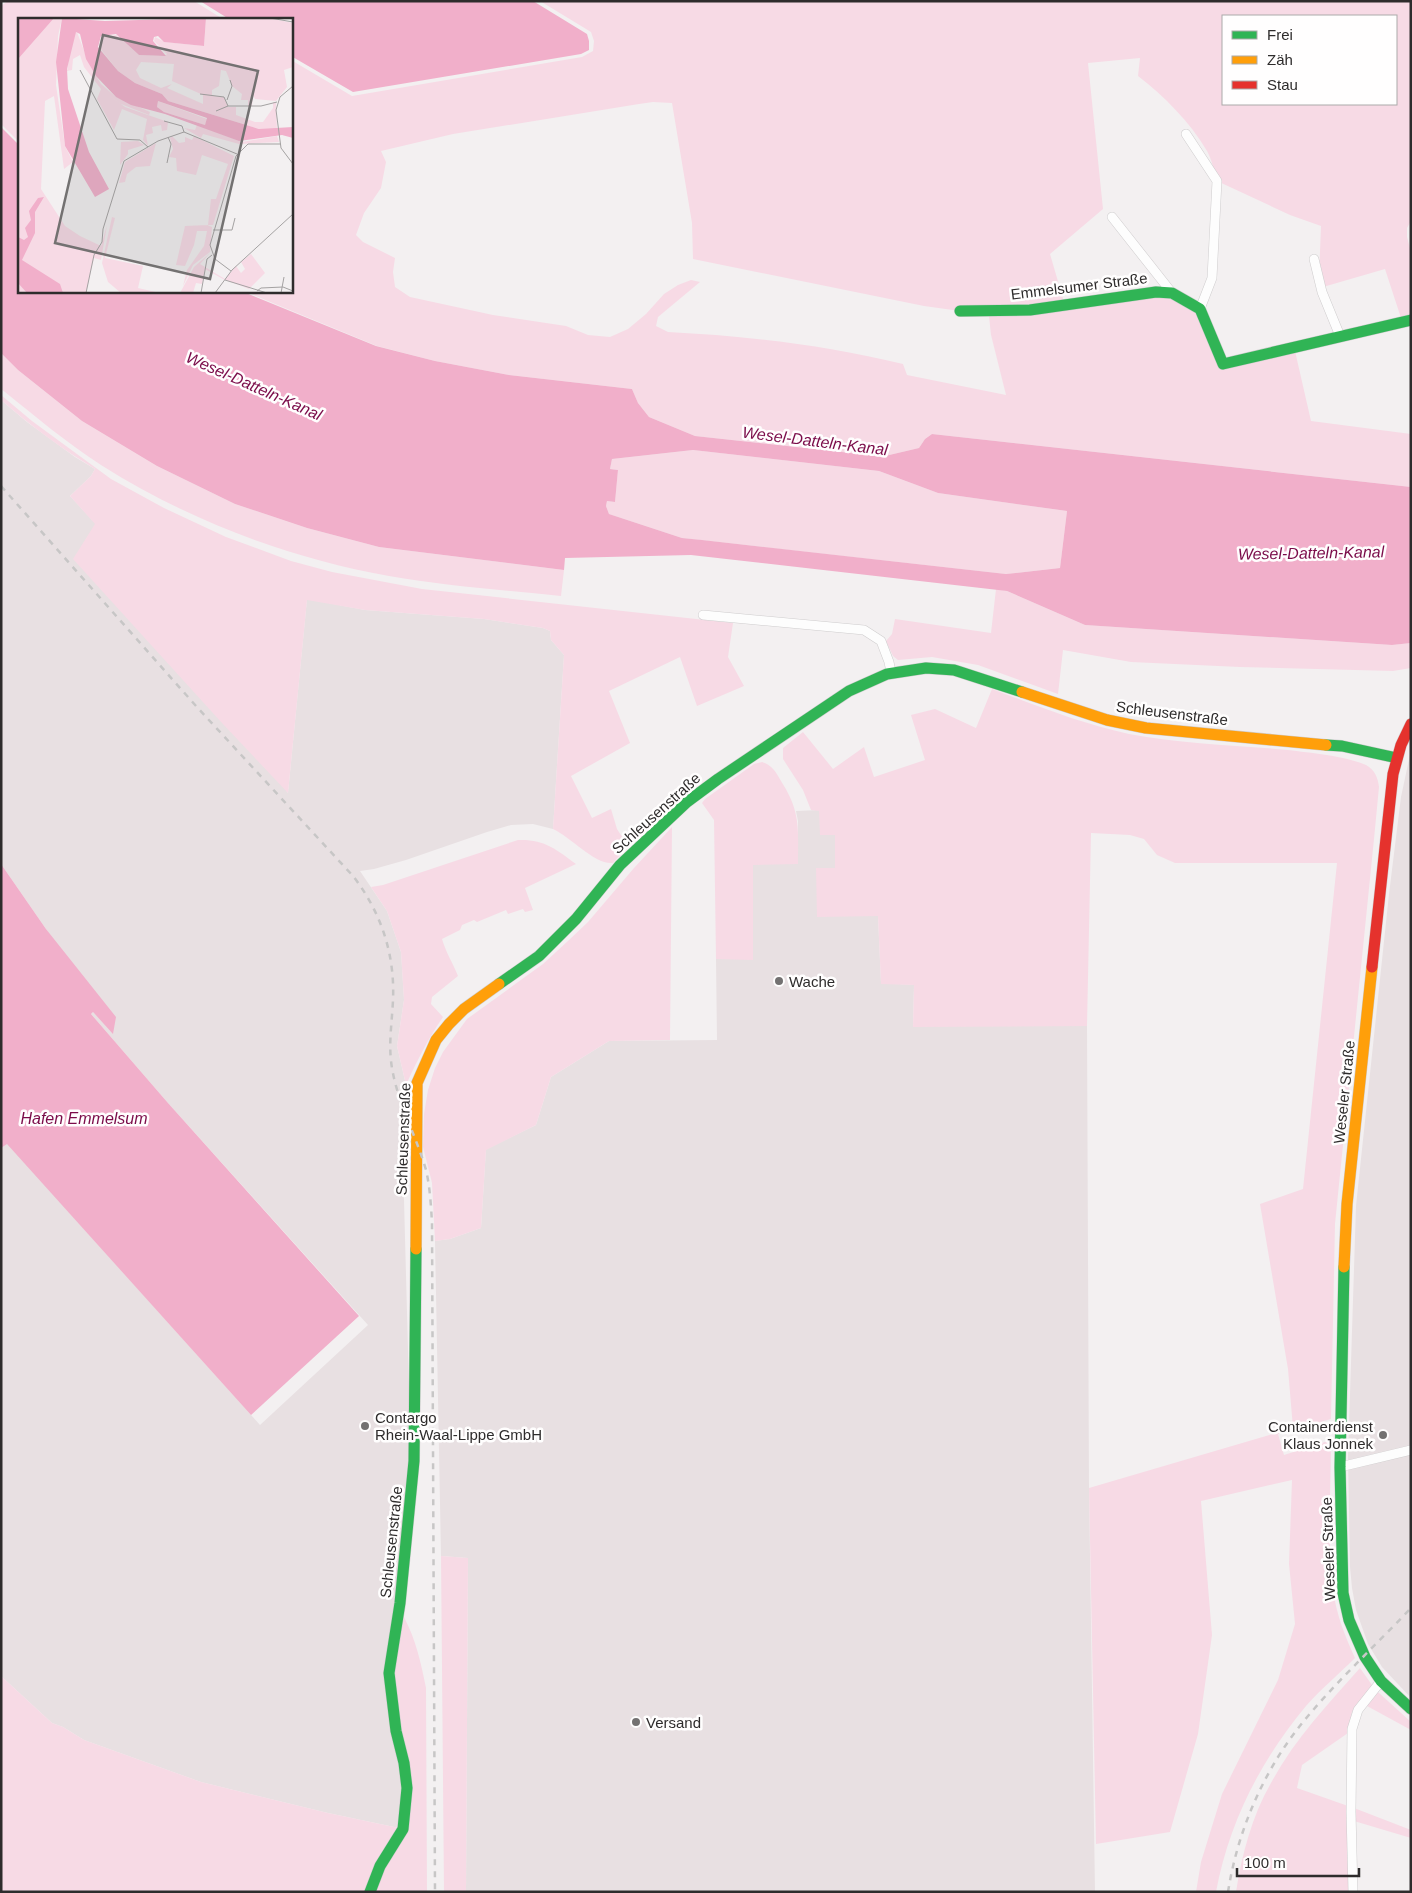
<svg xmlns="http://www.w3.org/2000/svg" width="1412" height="1893" viewBox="0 0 1412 1893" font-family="Arial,sans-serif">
<rect width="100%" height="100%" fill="#f3f0f1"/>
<!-- built -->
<path fill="#e8e0e2" d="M1,400L27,422L75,457L95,469L91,476L70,496L95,523L288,793L307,599L365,610L484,619L543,628L550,631L551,640L564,655L553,829L533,824L511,825L487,832L406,860L374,869L360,871L387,911L401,952L404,1000L397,1046L406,1085L404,1200L411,1462L398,1596L404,1788L399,1828L328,1813L201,1782L84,1740L63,1727L52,1723L1,1676V1148L7,1143L260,1425L368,1325L168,1103L91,1014L93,1012L113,1033L46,929L1,864Z
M1411,750V1698L1382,1667L1368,1644L1356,1610L1352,1588L1350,1567L1348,1457L1356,1206L1389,894L1401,797Z
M819,810L835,835V868H817L878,916L881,983L914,985L913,1026H1087L1089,1488L1095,1892H466L468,1558L441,1556L435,1241L450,1239L481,1228L486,1149L536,1125L551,1077L609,1041L717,1040L716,959H753V864H798V821L796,811Z"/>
<!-- green -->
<path fill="#f7dae5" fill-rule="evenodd" d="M8,1H194L223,19H19V142L1,124V6Z
M540,1H1411V221L1407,228V237L1411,252V315L1401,318L1385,269L1323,287L1319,277L1321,226L1290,215L1217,181C1214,171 1212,160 1207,151C1190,122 1164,96 1138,76L1140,58L1088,63L1103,209L1050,254L1064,302L960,311L924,306L693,259L692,223L672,103L653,102L639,104L453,134L381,151L386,162L381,188L364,213L356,235L363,242L395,258L393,272L395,287L410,297L493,315L566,326L588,335L610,337L628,329L646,314L664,294L678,285L691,280L700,282L658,317L656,326L668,332C747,336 826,345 903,364L907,375L1006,395L991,335L989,316L1168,296L1193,308L1221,368L1295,351L1311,421L1411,434V487L932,434L925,439L919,448L885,456L869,455L695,436L649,417L638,403L632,389L509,375L435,361L377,346L244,291H291V60L352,96L582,57L593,51L594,41L591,32ZM1223,16H1396V104H1223Z
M1,353L18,370L82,421L157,466L235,504L307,528L379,547L564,570L561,596C504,590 446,586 389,576C288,558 188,520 101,465C67,443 36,417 5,392L1,389Z
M1,395L32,421L111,479L164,508L226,537L291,561L332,572L422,589L733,623L728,657L744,686L697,706L680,657L609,691L630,743L571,776L592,818L611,809L617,829L628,846L613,863C595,865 572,838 553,829L564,655L551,640L550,631L543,628L484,619L365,610L307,600L288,793L222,723L73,559L95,524L70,496L91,476L95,469C62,449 31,426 1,400Z
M693,450L879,471L938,493L1067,511L1060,568L1006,574L682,538L609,514L606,506L607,501L615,502L618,470L610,469L612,459Z
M996,589L1007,591L1085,625L1392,645L1411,643V668L1393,671L1240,667L1131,662L1063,650L1058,694L978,665L932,657L898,660L893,656L886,641L892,634L895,619L991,633Z
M992,689C1037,706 1082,724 1129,734C1181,744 1235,745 1288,750C1311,753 1346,756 1366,765C1375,770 1378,778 1379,787L1374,839L1335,1224L1331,1419L1278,1434L1284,1455L1331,1440C1331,1488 1327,1543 1333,1589C1336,1614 1345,1636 1355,1658C1339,1674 1321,1689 1306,1706C1261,1760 1229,1822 1216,1892H1196L1201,1862L1222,1794L1278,1680L1295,1624L1289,1564L1292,1480L1201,1501L1212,1635L1198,1734L1170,1832L1096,1844L1089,1488L1293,1428L1288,1369L1260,1204L1303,1189L1337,863H1175L1157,855L1144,839L1130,835L1091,833L1087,1026L913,1027L914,985L881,984L878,916L817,917L816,868H835V835H820L819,811L811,810L803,790L783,759V748L803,732L833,769L864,747L874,777L925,760L911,715L935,709L976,728Z
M762,762C772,765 776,772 781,781C801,812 798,829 798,864L753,865V960L716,959L714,820L702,803L705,799L754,764Z
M672,827L670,1040L609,1041L551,1077L536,1125L486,1150L481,1228L450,1239L435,1241L432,1183L423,1147L424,1114L428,1090L435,1068L443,1052L467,1019L543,964L569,940L588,922L634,868Z
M518,840C544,839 556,849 576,864L525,888L533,910L525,912L523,909L508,914L506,910L477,922L474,920L462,925L460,930L442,939C446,953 453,963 458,976L432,997L431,1004L443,1017C428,1039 417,1061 406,1085L397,1046L404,1000L401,952L387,911L371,887L383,885Z
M441,1556L468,1558L466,1892H444Z
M404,1617C416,1640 421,1663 426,1688L427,1892H374L384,1867L406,1829L392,1673Z
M1360,1668L1372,1685L1352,1712L1348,1733L1302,1765L1297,1788L1348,1806L1351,1892H1236C1242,1854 1252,1816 1271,1783C1294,1740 1328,1704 1360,1668Z
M1,1676L52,1723L63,1727L84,1740L201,1782L328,1813L399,1828L367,1892H1Z
M1378,1692L1411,1722V1730L1367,1706Z
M1354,1808L1411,1830V1838L1354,1821Z"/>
<!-- water -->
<path fill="#f1afca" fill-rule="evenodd" d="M200,1H533L587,34L589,41V50L581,54L353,92L291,56V19H229Z
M1,127L19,145V291H241L376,346L435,361L509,375L632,389L638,403L649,417L695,436L869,455L885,456L919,448L925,439L932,434L1411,487V643L1392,645L1085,625L1007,591L691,555L565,558L564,570L379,547L307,528L235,504L157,466L82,421L18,370L1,353ZM693,450L879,471L938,493L1067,511L1060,568L1006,574L702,540L682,538L609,514L606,506L607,501L615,502L618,470L610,469L612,459Z
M1,864L46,929L116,1017L113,1034L93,1012L91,1014L168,1103L359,1316L251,1415L7,1144L1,1148Z"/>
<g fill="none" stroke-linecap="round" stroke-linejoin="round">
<!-- street casing -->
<g stroke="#cfcdce" stroke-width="10">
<path id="street" d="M1186,134L1217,181L1212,278L1200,309
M1112,217L1172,293
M1314,259L1322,292L1340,336
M703,615L864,630L881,641L889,662L891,672
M1340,1467L1411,1450
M1353,1892L1351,1812L1352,1729L1358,1710L1381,1681"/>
</g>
<!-- fast casing -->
<g stroke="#cfcdce" stroke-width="12">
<path id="fast" d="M960,311L1030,310L1156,292L1172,293L1200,309L1223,364L1411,320
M1326,745L1342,746L1397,758
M499,984L539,956L576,919L620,865L687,802L718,779L849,691L887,674L926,668L954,670L1022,692
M1344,1267L1340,1467L1343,1593L1349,1620L1365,1657L1381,1681L1411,1709
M370,1892L380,1866L403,1829L407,1788L404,1763L396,1731L389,1673L400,1603L414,1461L416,1249"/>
</g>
<!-- slow casing -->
<g stroke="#cfcdce" stroke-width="12">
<path id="slow" d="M1022,692L1107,720L1146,728L1326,745
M416,1249L417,1083L436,1040L449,1024L464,1009L499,984
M1344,1267L1347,1204L1372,967"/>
</g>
<!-- jam casing -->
<g stroke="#cfcdce" stroke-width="12">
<path id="jam" d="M1372,967L1393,774L1401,745L1411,724"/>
</g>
<!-- street -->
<use href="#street" stroke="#fdfdfd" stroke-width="9"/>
<!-- fast -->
<use href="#fast" stroke="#30b455" stroke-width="11"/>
<!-- slow -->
<use href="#slow" stroke="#ff9f0a" stroke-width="11"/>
<!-- jam -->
<use href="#jam" stroke="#e5322d" stroke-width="11"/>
<!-- rail -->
<path stroke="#c7c6c6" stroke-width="2.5" stroke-dasharray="6 6" stroke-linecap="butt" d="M1,486L196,706L353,876C381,912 395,954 393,1000C392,1023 388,1045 392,1068C398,1104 416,1135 426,1170C430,1187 431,1206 432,1223L435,1892
M1228,1892C1238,1828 1266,1765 1308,1716C1340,1678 1377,1644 1411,1608"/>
</g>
<!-- markers -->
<g fill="#737171" stroke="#fffefe" stroke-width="2">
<circle cx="779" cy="981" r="5"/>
<circle cx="365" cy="1426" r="5"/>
<circle cx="1383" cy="1435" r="5"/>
<circle cx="636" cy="1722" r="5"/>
</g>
<g text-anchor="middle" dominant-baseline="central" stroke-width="5" stroke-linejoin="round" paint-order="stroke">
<!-- street labels -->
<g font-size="15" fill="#2e2c2c" stroke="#fffefe">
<text transform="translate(1079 286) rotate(-7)">Emmelsumer Straße</text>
<text transform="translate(1172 713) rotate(7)">Schleusenstraße</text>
<text transform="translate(656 813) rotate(-42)">Schleusenstraße</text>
<text transform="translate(1344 1092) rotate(-84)">Weseler Straße</text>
<text transform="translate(403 1139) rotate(-88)">Schleusenstraße</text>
<text transform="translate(391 1542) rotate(-84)">Schleusenstraße</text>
<text transform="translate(1328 1549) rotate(-92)">Weseler Straße</text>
</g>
<!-- poi labels -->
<g font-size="15" fill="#2e2c2c" stroke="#fffefe" text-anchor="start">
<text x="789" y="981">Wache</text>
<text x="375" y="1417">Contargo<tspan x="375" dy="17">Rhein-Waal-Lippe GmbH</tspan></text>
<text x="1373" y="1426" text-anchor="end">Containerdienst<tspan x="1373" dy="17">Klaus Jonnek</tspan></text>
<text x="646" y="1722">Versand</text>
</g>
<!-- water labels -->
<g font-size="16" font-style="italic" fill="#7b0c4a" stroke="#fffefe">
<text transform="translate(254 386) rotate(24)">Wesel-Datteln-Kanal</text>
<text transform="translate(815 441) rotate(7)">Wesel-Datteln-Kanal</text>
<text transform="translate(1311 553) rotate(-1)">Wesel-Datteln-Kanal</text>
<text x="84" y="1118">Hafen Emmelsum</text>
</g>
</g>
<!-- overview -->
<g transform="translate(18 18)">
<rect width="275" height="275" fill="#f3f0f1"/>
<path d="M22,0H44L40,18L38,67L47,128L55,144L46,151L36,78L27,83L23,171L47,208L62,218L83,228L89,207L83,242L76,240L68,275H0V23ZM188,0H250L275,5V49L266,52L269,69L258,83L237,81L235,77L234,88H230V82H223L224,76L214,68L208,53L203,52L201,68L194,72V78L206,79L210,89H218V97L237,104H245L255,90V84H258L259,112L241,111L150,83L144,76L117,65L100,53L81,29L84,19L99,17L121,37L147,38L149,36L136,23L137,19L147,24L186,28ZM123,44L156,46L154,63L185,77V86L149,70L154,66L143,70L122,60L118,52ZM59,14L71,46L83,66L98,79L132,94L131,97L103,86L85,73L107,89L150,104L149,112L144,113L143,107L134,109L135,115L128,117L130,128L125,122L129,101L104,91L96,112L79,81L83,71L66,49L62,37L55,41L54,52L49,53L55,16ZM140,83L189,101L187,107L146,94L139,89ZM179,107L224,124L259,118L261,124L221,126L185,116L183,120L166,110L177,112ZM154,118L161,125L167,124V119L174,122L176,118L216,138L195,207H189L194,209L192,234L175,247L165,268L169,252L186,228L189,213H179L176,227L167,248L158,247L167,208L190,207L193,181H198L210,146L184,137L178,157L159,153L158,140L151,139L155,131L152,120ZM120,123L126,127L110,132V136L102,147L103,124ZM138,125L132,148L118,149L109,156L107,164L101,165L107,144ZM94,199L97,200L87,240L125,248L120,270L142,275H103L90,264L84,245ZM192,235L182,246L207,261L218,248L223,255L227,251L223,244L233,236L247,255L231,271L205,261L187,251L184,266L178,265L175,275H162L176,249Z" fill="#f7dae5" fill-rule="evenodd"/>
<path d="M0,0H36L0,41ZM44,0L87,3L188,0L186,28L146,24L140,18L136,19L135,23L148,38L121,37L98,16L83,18L80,29L100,53L117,65L144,76L150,83L241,111L275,109V120L264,117L221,123L147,96L113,87L98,79L78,58L68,41L62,16L58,14L49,51L50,71L71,134L91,171L77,179L47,128L38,44ZM140,83L189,100L187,107L146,94L139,89ZM26,179L17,194V215L4,242L42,266L45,275H9L0,265V219L6,222L10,219L7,210L13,202L11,193L20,180Z" fill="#f1afca" fill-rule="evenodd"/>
<path fill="none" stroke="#a4a2a2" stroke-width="1" d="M252,0L275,4M62,52L99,121L122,122L130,129M275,68L262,79L258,92L263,130L275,146M182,76L206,79L210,88M209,82L214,68L212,62M198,93L210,88H243L259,84M146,103L164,108L166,114M149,145L153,126L150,119M195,212H214L217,200M213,253L197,241L192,227L218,138L230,126H263M207,262L249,275M239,273L243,270L265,269L275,273M68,275L76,237L84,224L85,211L106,143L140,123L166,114L219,136M183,275L189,241L194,237M197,275L214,252L275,196M263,275L266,259"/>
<path fill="#737171" fill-opacity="0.15" stroke="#737171" stroke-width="2.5" d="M85,17L240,53L192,261L37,225Z"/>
<rect width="275" height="275" fill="none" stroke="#2e2c2c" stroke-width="2.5"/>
</g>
<!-- border -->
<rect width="1412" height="1893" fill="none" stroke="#2e2c2c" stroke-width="5"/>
<!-- legend -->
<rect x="1222" y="15" width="175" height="90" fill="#fffefe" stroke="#abaaaa"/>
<rect x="1232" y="31" width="25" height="8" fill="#30b455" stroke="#abaaaa"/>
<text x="1267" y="40" font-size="15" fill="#2e2c2c">Frei</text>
<rect x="1232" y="56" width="25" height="8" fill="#ff9f0a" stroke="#abaaaa"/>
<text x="1267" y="65" font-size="15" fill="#2e2c2c">Zäh</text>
<rect x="1232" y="81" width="25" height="8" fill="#e5322d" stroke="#abaaaa"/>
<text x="1267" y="90" font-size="15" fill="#2e2c2c">Stau</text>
<!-- scale -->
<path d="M1237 1868v8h122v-8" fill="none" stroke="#2e2c2c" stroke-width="2.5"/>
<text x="1244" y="1868" font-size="15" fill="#2e2c2c" stroke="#fffefe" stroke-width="4" paint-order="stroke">100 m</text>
</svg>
